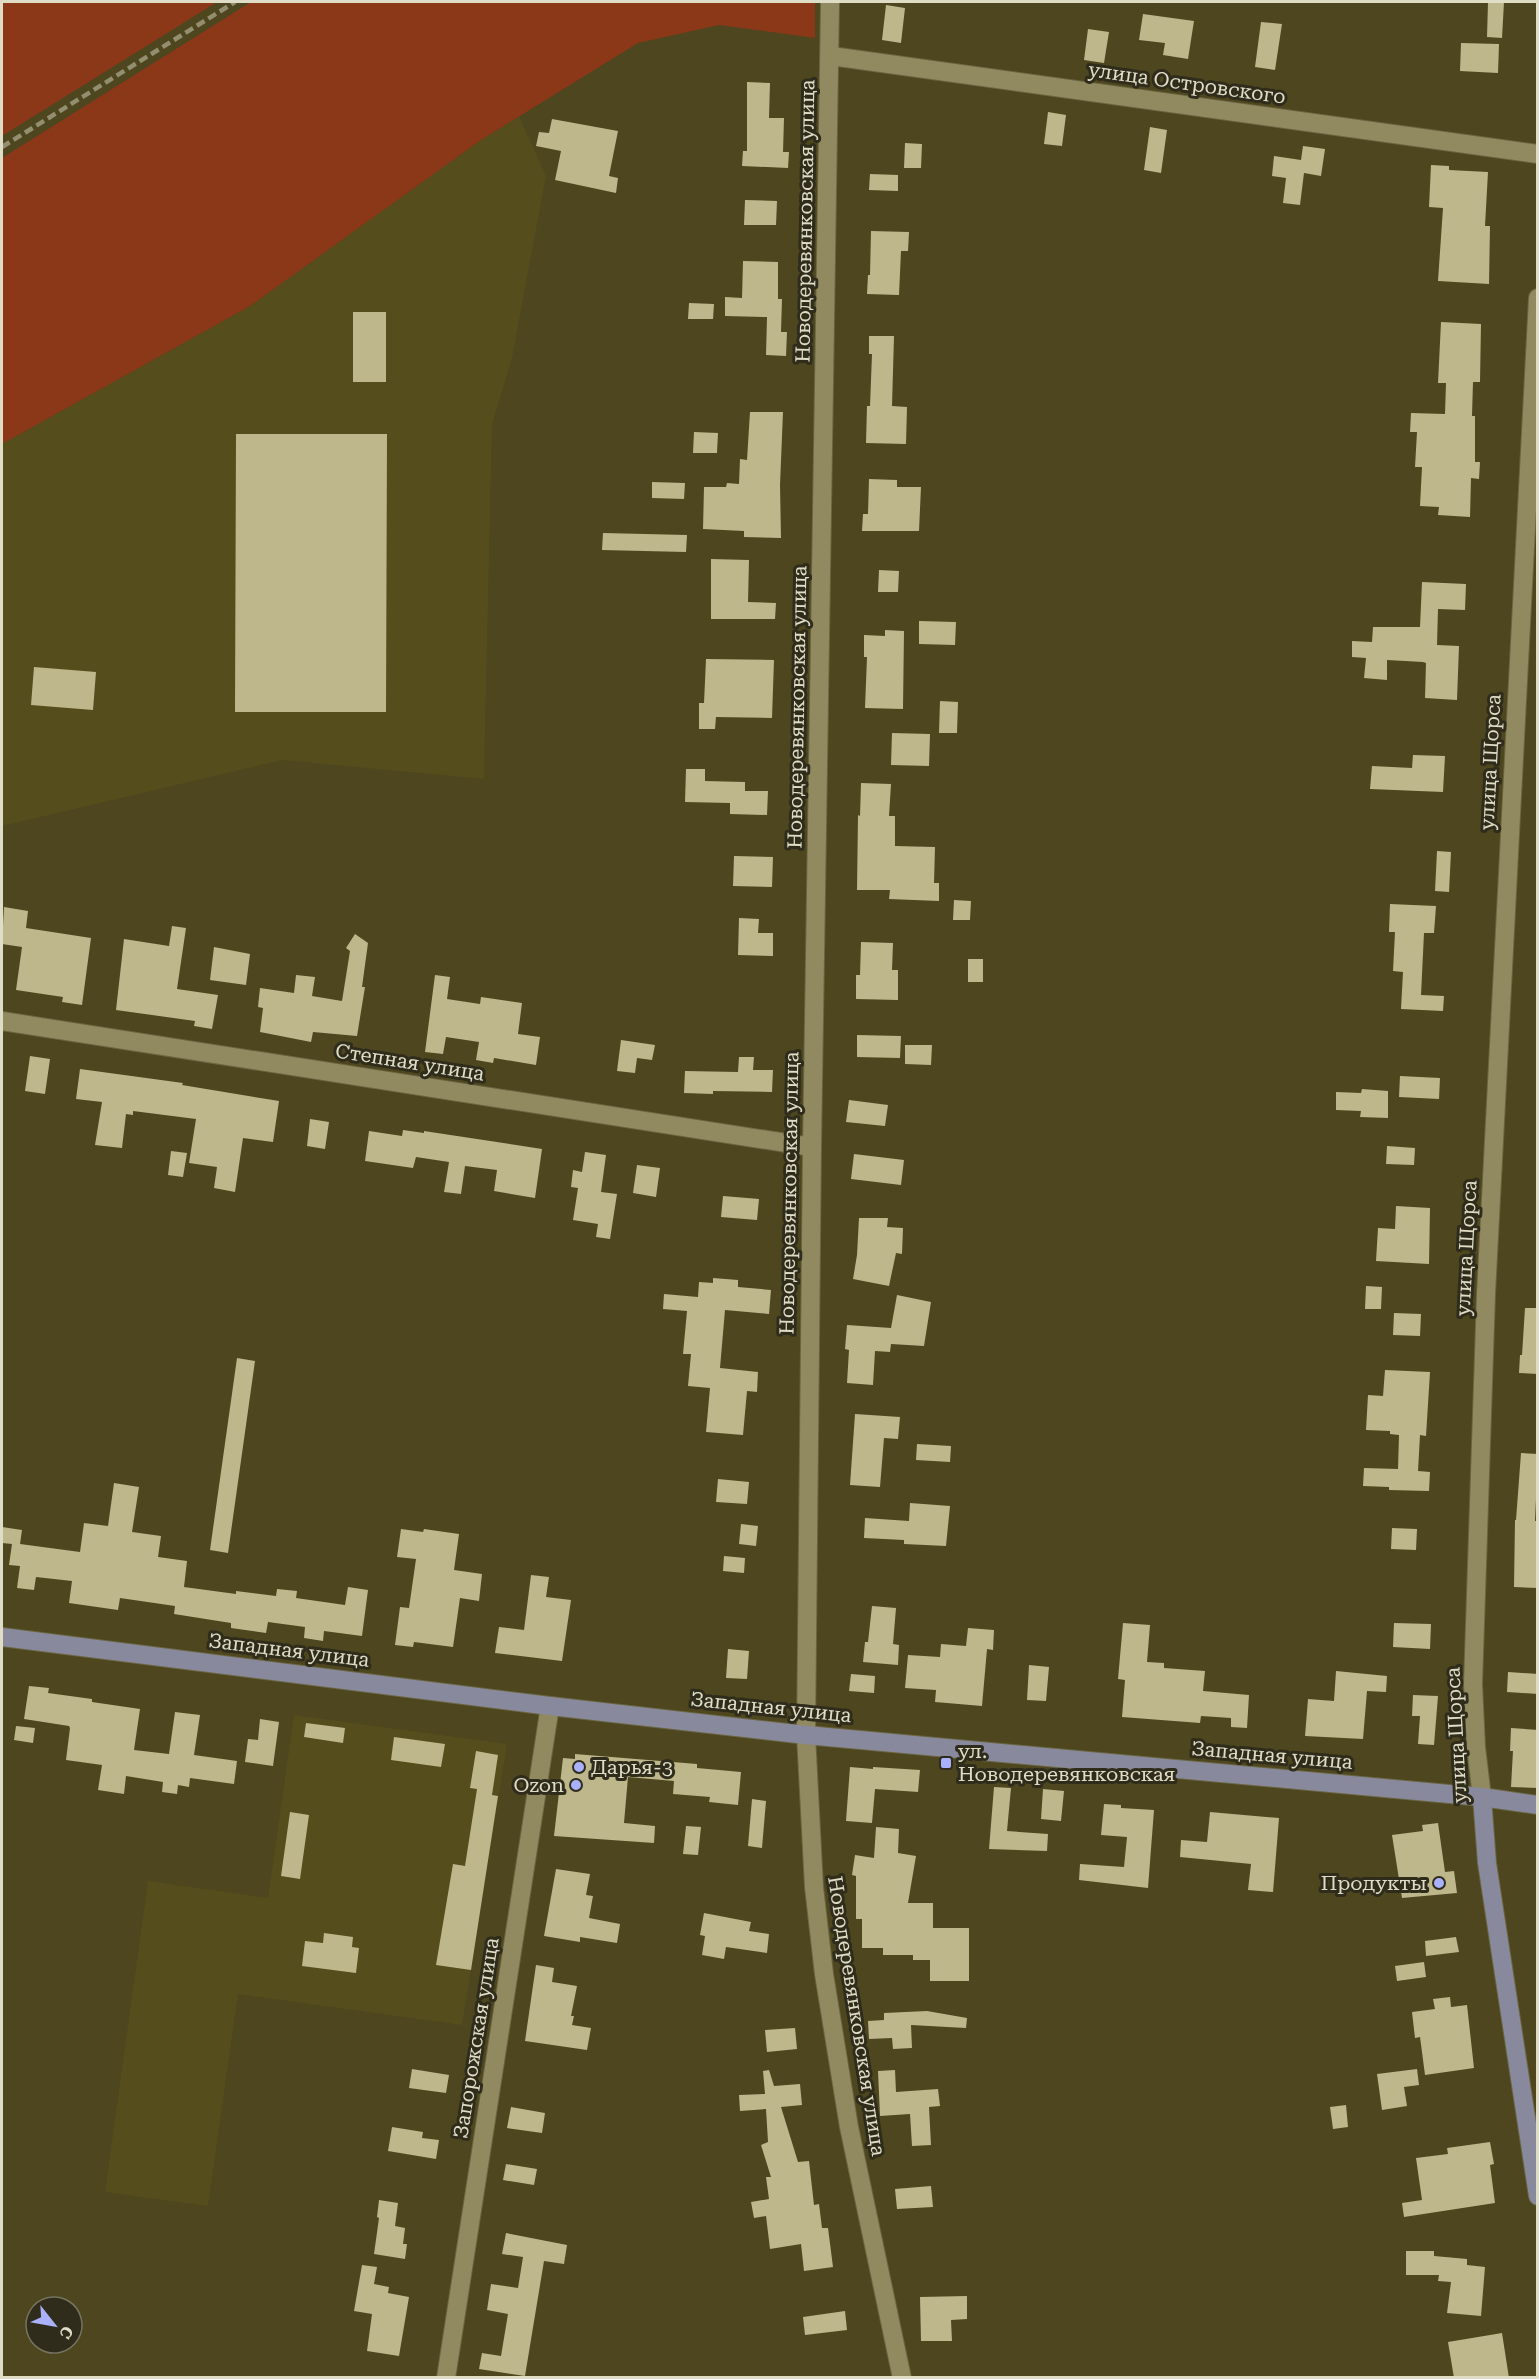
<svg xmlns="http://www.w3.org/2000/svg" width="1539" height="2379" viewBox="0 0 1539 2379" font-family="'Roboto Serif',serif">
<rect width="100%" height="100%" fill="#4d461f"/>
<!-- built -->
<path fill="#564d1c" d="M519,116L546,176L512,358L492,424L484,779L282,760L2,826V444L250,306L481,140Z
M294,1715L507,1744L462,2025L238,1994L208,2206L105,2192L148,1881L268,1898Z"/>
<!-- green -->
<path fill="#8b3819" d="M2,2H217L2,136Z
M251,2H815V38L719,25L638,43L481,140L250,306L2,444V158Z"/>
<!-- building -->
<path fill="#beb78c" d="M1488,2H1504L1502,38L1487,37Z
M886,5L905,8L901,43L882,40Z
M1143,14L1194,21L1188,59L1163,55L1165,43L1139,40Z
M1261,22L1282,24L1275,70L1255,67Z
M1088,29L1109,32L1104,63L1084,60Z
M1461,43L1499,44L1498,73L1460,71Z
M747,82L770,83L769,118H784L783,152H789L788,168L742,166L743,151H747Z
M1048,112L1066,115L1062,146L1044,144Z
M552,119L618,131L609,176L618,178L616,193L555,180L561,151L536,146L539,132L549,133Z
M1150,127L1167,130L1161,173L1144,170Z
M905,143L922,144L921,168H904Z
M1303,146L1325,149L1321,176L1304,173L1300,205L1283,203L1286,178L1272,176L1274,156L1301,160Z
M1431,165L1449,166V170L1488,172L1485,226H1490L1489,284L1438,281L1443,208L1429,207Z
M870,174L898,175V191L869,190Z
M745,200L777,201L776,225H744Z
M871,231L909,232L908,251H901L899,295L867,294L868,275H870Z
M743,261L778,262V299H782L781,332H787L786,356L766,355L767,317L725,316V297L742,298Z
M689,303L714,304L713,319H688Z
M353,312H386V382H353Z
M1441,322L1481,324L1480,382H1473L1472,416H1475V462H1480L1479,479L1471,478L1470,517L1438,515L1439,507L1420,506L1422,467H1415L1417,432H1410L1411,413L1445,414L1446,383H1438Z
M869,336H894L892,406L907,407L906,444L866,443L867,406H870L872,354H869Z
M750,412H783L780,485L781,538L744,537V531L703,529L704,487H726L727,483L739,484L740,459L747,460Z
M694,432L718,433L717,453H693Z
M236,434H387L386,712H235Z
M869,479L897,480V487H921L919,531H862L863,514H868Z
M652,482L685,483L684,499L652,498Z
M603,533L687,535L686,552L602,550Z
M711,559L749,560L748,602L776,603L775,619H711Z
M879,570L899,571L898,592H878Z
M1422,582L1466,584L1465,610L1438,609L1437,645L1459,646L1457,700L1425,698L1426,663L1423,662L1387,660V680L1364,678L1366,658L1352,657V641L1372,642L1373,627H1420Z
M919,621L956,622L955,645L919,644Z
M885,630L904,631L903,709L865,708L867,657H864V635L885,636Z
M706,659L774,660L772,718L716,717L715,729H699V703H704Z
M34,667L96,672L93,710L31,705Z
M940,701L958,702L957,733H939Z
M892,733L930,734L929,766L891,765Z
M1413,755L1445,756L1443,792L1370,789L1372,766L1412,768Z
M686,769H705V781L745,782V791H768L767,815L730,814V803L685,802Z
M861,783L891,784L889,816H895V846L935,847L934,883H939V901L889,899L890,890H857L858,815L860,816Z
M1437,851L1451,852L1449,892L1435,891Z
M734,856L773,857L772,887L733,886Z
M954,900L971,901L970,920H953Z
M1390,904L1436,906L1434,933H1424L1421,995L1444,996L1443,1011L1401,1009L1403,972L1393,971L1395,932H1389Z
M4,907L28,911L26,928L91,938L82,1005L62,1002L63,997L16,990L22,947L2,944Z
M739,918L759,919L758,933H773V956L738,955Z
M172,926L186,928L177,989L218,995L212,1029L194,1026L195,1021L116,1010L124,939L169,946Z
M355,934L368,943L362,987H365L357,1036L313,1032L311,1042L260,1032L263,1008L258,1007L260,988L294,993L296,975L315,977L312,996L342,1001L350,951L346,948Z
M861,942L893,943L892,970H898V1000L856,999V975H860Z
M214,947L250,954L246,985L210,980Z
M968,959H983V982H968Z
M435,975L450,977L447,999L480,1004L481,997L522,1003L518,1034L540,1037L536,1065L494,1058L493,1063L476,1060L479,1042L446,1037L443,1054L425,1052Z
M857,1035L901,1036L900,1058L857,1057Z
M621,1040L655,1045L652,1060L637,1058L635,1073L617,1071Z
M905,1045H932L931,1065L905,1064Z
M30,1056L50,1059L45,1094L25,1091Z
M739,1057H754L753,1070H773L772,1092L713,1091V1094L684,1093L685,1071L738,1072Z
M80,1069L183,1083L182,1085L279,1101L273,1142L243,1138L235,1192L214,1188L217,1167L189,1163L196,1119L133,1111V1115L126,1114L122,1148L95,1145L102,1102L76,1099Z
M1400,1076L1440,1078L1439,1099L1399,1097Z
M1362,1089L1388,1091V1118L1360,1117L1361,1111L1336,1110V1092L1361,1093Z
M849,1100L888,1105L885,1126L846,1122Z
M310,1119L329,1122L325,1149L307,1146Z
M403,1130L424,1133V1131L542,1149L535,1198L494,1191L497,1170L465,1166L461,1194L444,1192L449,1162L416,1157L413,1168L365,1161L369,1131L402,1136Z
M1387,1146L1415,1148L1414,1165L1386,1164Z
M171,1151L187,1153L183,1177L168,1175Z
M585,1152L606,1155L601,1192L617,1194L610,1239L596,1237L598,1224L573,1220L578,1188L571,1187L573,1170L582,1172Z
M854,1154L904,1160L901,1185L851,1179Z
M637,1165L660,1168L656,1197L633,1193Z
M723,1196L759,1199L757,1220L721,1217Z
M1396,1206L1430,1208L1429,1264L1376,1261L1378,1228L1395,1229Z
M859,1218H888L887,1227L903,1228L902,1254L896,1253L889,1286L853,1279L857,1255Z
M713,1278L738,1280V1287L771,1290L769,1314L725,1310L720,1368L758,1372L757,1392L747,1391L743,1435L706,1432L710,1388L688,1386L691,1354H683L687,1311L663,1309L664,1294L698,1297L699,1282L713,1283Z
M1366,1286L1382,1287L1381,1309H1365Z
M897,1295L931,1302L924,1346L891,1344L890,1352L875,1351L873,1385L847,1383L849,1350L845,1349L847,1325L891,1328Z
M1525,1308H1538V1374L1519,1373L1520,1355H1522Z
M1394,1313L1421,1314L1420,1336L1393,1335Z
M237,1358L255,1361L228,1553L210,1550Z
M1385,1370L1430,1372L1426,1436L1420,1435L1418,1471L1430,1472L1429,1491L1389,1490V1487L1363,1486L1364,1468L1398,1469L1399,1435L1390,1434V1431L1366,1430L1368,1395L1383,1396Z
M855,1414L900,1417L898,1439L884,1438L880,1487L850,1485Z
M917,1444L951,1446L950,1462L916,1460Z
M1521,1453L1538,1454L1535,1521H1538V1588L1514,1587L1515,1520H1516Z
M718,1479L749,1482L747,1504L716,1502Z
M114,1483L139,1487L132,1532L161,1536L158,1557L187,1561L184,1587L236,1594V1591L276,1596L277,1589L297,1591L296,1598L345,1605L348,1587L368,1590L362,1636L324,1631L323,1641L304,1638L305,1627L268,1622L266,1633L231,1628V1623L174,1614L175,1606L120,1598L118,1610L69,1603L72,1581L36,1577L34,1590L17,1588L20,1566L9,1565L12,1544L2,1543V1527L22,1530L20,1544L80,1552L84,1523L108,1526Z
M910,1503L950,1506L946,1546L904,1544V1540L864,1538L865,1518L909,1521Z
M741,1524L758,1526L756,1546L739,1544Z
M1392,1528L1417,1529L1416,1550L1391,1549Z
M401,1529L423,1532L424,1529L459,1534L454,1570L482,1574L479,1601L460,1598L453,1647L414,1642L413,1647L395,1645L400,1607L409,1608L416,1559L397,1557Z
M724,1556L745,1558L744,1573L723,1571Z
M531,1575L549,1577L546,1597L571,1600L562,1661L495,1653L499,1627L524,1630Z
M872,1606L896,1608L893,1644L899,1645L898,1665L863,1662L865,1642H868Z
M1123,1623L1150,1625L1147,1662L1164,1663V1668L1205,1671L1203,1691L1249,1695L1247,1728L1231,1727V1718L1201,1716L1200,1723L1122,1717L1125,1680L1118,1679Z
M1394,1623L1431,1624L1430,1649L1393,1647Z
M968,1628L994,1630L993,1650L987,1649L982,1706L935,1702L936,1690L905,1688L908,1655L940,1657L941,1644L966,1646Z
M728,1649L749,1651L747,1679L726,1678Z
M1029,1665L1049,1667L1046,1701L1027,1700Z
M1336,1671L1387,1676L1386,1692L1367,1691L1363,1739L1305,1736L1308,1699L1334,1701Z
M1508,1672L1538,1674V1694L1507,1692Z
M851,1674L875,1676L874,1693L849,1691Z
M29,1686L49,1688L48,1693L92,1699V1702L140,1709L134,1750L169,1754L175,1712L200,1715L194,1755L237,1761L234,1784L190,1778L189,1787L178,1785L177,1794L162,1792L163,1782L126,1776L124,1794L98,1790L102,1765L66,1760L70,1728L69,1726L24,1719Z
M1413,1695L1438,1696L1434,1745L1418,1744L1420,1716H1412Z
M260,1719L279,1722L273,1766L245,1762L248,1739L258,1740Z
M306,1723L345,1728L343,1743L304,1737Z
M16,1726L35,1728L33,1743L14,1740Z
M1511,1728L1538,1730V1788L1511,1787L1513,1751H1510Z
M394,1737L445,1744L441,1767L391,1760Z
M476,1751L498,1755L492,1795L498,1796L471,1970L436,1965L453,1864L465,1866L477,1789L470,1788Z
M575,1754L697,1764V1768L741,1772L738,1805L709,1802L710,1797L673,1794L674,1781L628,1777L624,1823L655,1826L654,1843L554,1836L563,1758L575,1759Z
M850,1767L873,1769V1767L920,1770L918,1792L875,1789L872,1823L846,1821Z
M994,1787L1011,1788L1007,1831L1048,1834L1047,1851L989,1849Z
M1043,1789L1064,1791L1061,1821L1041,1819Z
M752,1799L766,1801L762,1848L748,1846Z
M1104,1804L1121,1805V1808L1154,1810L1148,1888L1079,1880L1080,1864L1124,1867L1127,1837L1101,1835Z
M290,1812L309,1815L300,1879L281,1876Z
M1210,1812L1279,1818L1273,1892L1248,1890L1251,1864L1180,1857L1181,1840L1207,1842Z
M1438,1823L1445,1872L1454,1871L1457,1893L1402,1898L1392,1835L1423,1831L1422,1825Z
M686,1826L701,1827L698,1855L683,1854Z
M876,1827L899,1829L898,1853L916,1856L908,1903H933V1928H969V1981H930V1960H913V1955H883V1948H862V1919H856V1876L852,1875L855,1855L874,1858Z
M556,1869L590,1874L586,1895L593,1896L589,1918L620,1924L617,1943L580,1937V1942L544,1936Z
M704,1913L751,1922L749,1931L769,1934L767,1953L726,1947L724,1959L702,1955L705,1936L700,1935Z
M324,1933L353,1937L352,1947L359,1948L356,1973L302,1966L305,1941L323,1943Z
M1456,1937L1459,1952L1426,1956L1425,1941Z
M1424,1962L1426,1977L1397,1981L1395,1966Z
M536,1965L554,1968L552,1982L577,1986L571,2016H574L572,2025L591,2028L587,2050L525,2041Z
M1450,1997L1451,2007L1467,2005L1474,2068L1425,2075L1420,2037L1415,2038L1412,2012L1435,2009L1433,1999Z
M927,2011L967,2018L966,2028L911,2025L912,2048L893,2049L892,2038L869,2039L868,2021L884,2020V2013Z
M795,2028L797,2049L767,2052L765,2030Z
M412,2069L449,2075L446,2093L409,2088Z
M1417,2069L1419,2085L1404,2087L1407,2106L1382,2110L1377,2074Z
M769,2070L774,2086L800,2084L802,2105L781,2107L798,2162L809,2161L814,2205L819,2204L822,2228H828L833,2267L804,2271L801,2244L770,2249L766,2216L754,2218L751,2202L769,2199L766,2177H771L761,2145L768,2142L766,2109L740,2111L739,2095L765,2094L763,2071Z
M895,2070L896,2092L938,2089L940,2106L929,2107L931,2145L912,2146L910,2114L880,2116L878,2071Z
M1346,2105L1348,2127L1333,2129L1330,2107Z
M511,2107L545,2113L542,2133L507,2128Z
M392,2127L423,2132L422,2138L439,2140L436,2159L388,2151Z
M1490,2142L1494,2164L1490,2165L1495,2203L1404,2217L1402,2203L1422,2200L1416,2158L1448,2154L1447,2148Z
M506,2164L537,2169L534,2185L503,2180Z
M931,2186L933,2207L897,2209L895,2189Z
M379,2200L398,2203L395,2226L405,2228L403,2244H407L405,2259L374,2254L379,2218L377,2217Z
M506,2233L567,2245L564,2264L544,2261L525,2376L479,2369L482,2353L501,2356L508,2314L487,2310L491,2284L518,2288L523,2257L502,2254Z
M1406,2251H1434V2256L1467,2259V2265L1485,2267L1481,2316L1447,2313L1451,2282L1438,2281L1439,2275H1406Z
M362,2265L377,2267L374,2284L389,2287L388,2293L409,2297L399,2356L367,2351L372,2314L354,2311Z
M967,2296V2319L951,2320L952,2341H921L920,2297Z
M845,2311L847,2330L805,2335L803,2317Z
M1502,2333L1509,2378H1454L1448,2342Z"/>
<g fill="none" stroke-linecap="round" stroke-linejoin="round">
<!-- minor casing -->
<g stroke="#6a6541" stroke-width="20">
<path id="minor" d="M830,2L812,1147L806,1735L814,1887L824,1974L849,2127L902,2378
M831,56L1538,154
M2,1021L812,1147
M1482,1797L1476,1747L1473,1684L1486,1294L1538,298
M446,2378L550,1706"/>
</g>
<!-- major casing -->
<g stroke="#6a6541" stroke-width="20">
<path id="major" d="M2,1637L550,1706L806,1735L1482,1797L1538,1805
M1482,1797L1487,1863L1538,2196"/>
</g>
<!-- minor -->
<use href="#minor" stroke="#918a61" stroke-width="18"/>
<!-- major -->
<use href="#major" stroke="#88899d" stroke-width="18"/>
<!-- rail -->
<path stroke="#938e6f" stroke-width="4.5" stroke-dasharray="9 4.5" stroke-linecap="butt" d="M2,147L235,2"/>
</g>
<!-- markers -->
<g fill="#a9b0fc" stroke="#2f2c1b" stroke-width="2">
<rect x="940" y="1757" width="12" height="12" rx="3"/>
<circle cx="579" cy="1767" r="6"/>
<circle cx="576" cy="1785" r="6"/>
<circle cx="1439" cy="1883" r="6"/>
</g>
<g text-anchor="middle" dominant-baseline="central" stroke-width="6" stroke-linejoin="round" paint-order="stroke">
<!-- street labels -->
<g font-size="20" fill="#e0ddc7" stroke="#2f2c1b">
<text transform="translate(1187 83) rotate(8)">улица Островского</text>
<text transform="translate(805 221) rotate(-89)">Новодеревянковская улица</text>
<text transform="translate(797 707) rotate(-89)">Новодеревянковская улица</text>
<text transform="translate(1490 762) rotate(-87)">улица Щорса</text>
<text transform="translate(410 1062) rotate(9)">Степная улица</text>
<text transform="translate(789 1193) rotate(-89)">Новодеревянковская улица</text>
<text transform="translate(1466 1248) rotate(-87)">улица Щорса</text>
<text transform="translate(289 1650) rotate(7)">Западная улица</text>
<text transform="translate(771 1707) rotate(6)">Западная улица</text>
<text transform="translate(1456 1735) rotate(-93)">улица Щорса</text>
<text transform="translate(1272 1755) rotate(5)">Западная улица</text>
<text transform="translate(857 2016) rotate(81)">Новодеревянковская улица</text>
<text transform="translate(476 2038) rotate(-81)">Запорожская улица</text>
</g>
<!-- poi labels -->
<g font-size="20" fill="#e0ddc7" stroke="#2f2c1b" text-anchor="start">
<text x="958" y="1751">ул.<tspan x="958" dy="23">Новодеревянковская</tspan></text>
<text x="591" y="1767">Дарья-3</text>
<text x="564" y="1785" text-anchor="end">Ozon</text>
<text x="1427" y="1883" text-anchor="end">Продукты</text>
</g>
</g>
<!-- border -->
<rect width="1539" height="2379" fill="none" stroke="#e0ddc7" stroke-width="6"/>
<!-- north arrow -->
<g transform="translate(54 2325) rotate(121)"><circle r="28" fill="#2f2c1b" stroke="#767360" stroke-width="1.5"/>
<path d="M0-4.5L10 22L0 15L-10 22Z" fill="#a9b0fc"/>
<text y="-9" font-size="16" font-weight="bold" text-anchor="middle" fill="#e0ddc7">С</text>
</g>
</svg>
